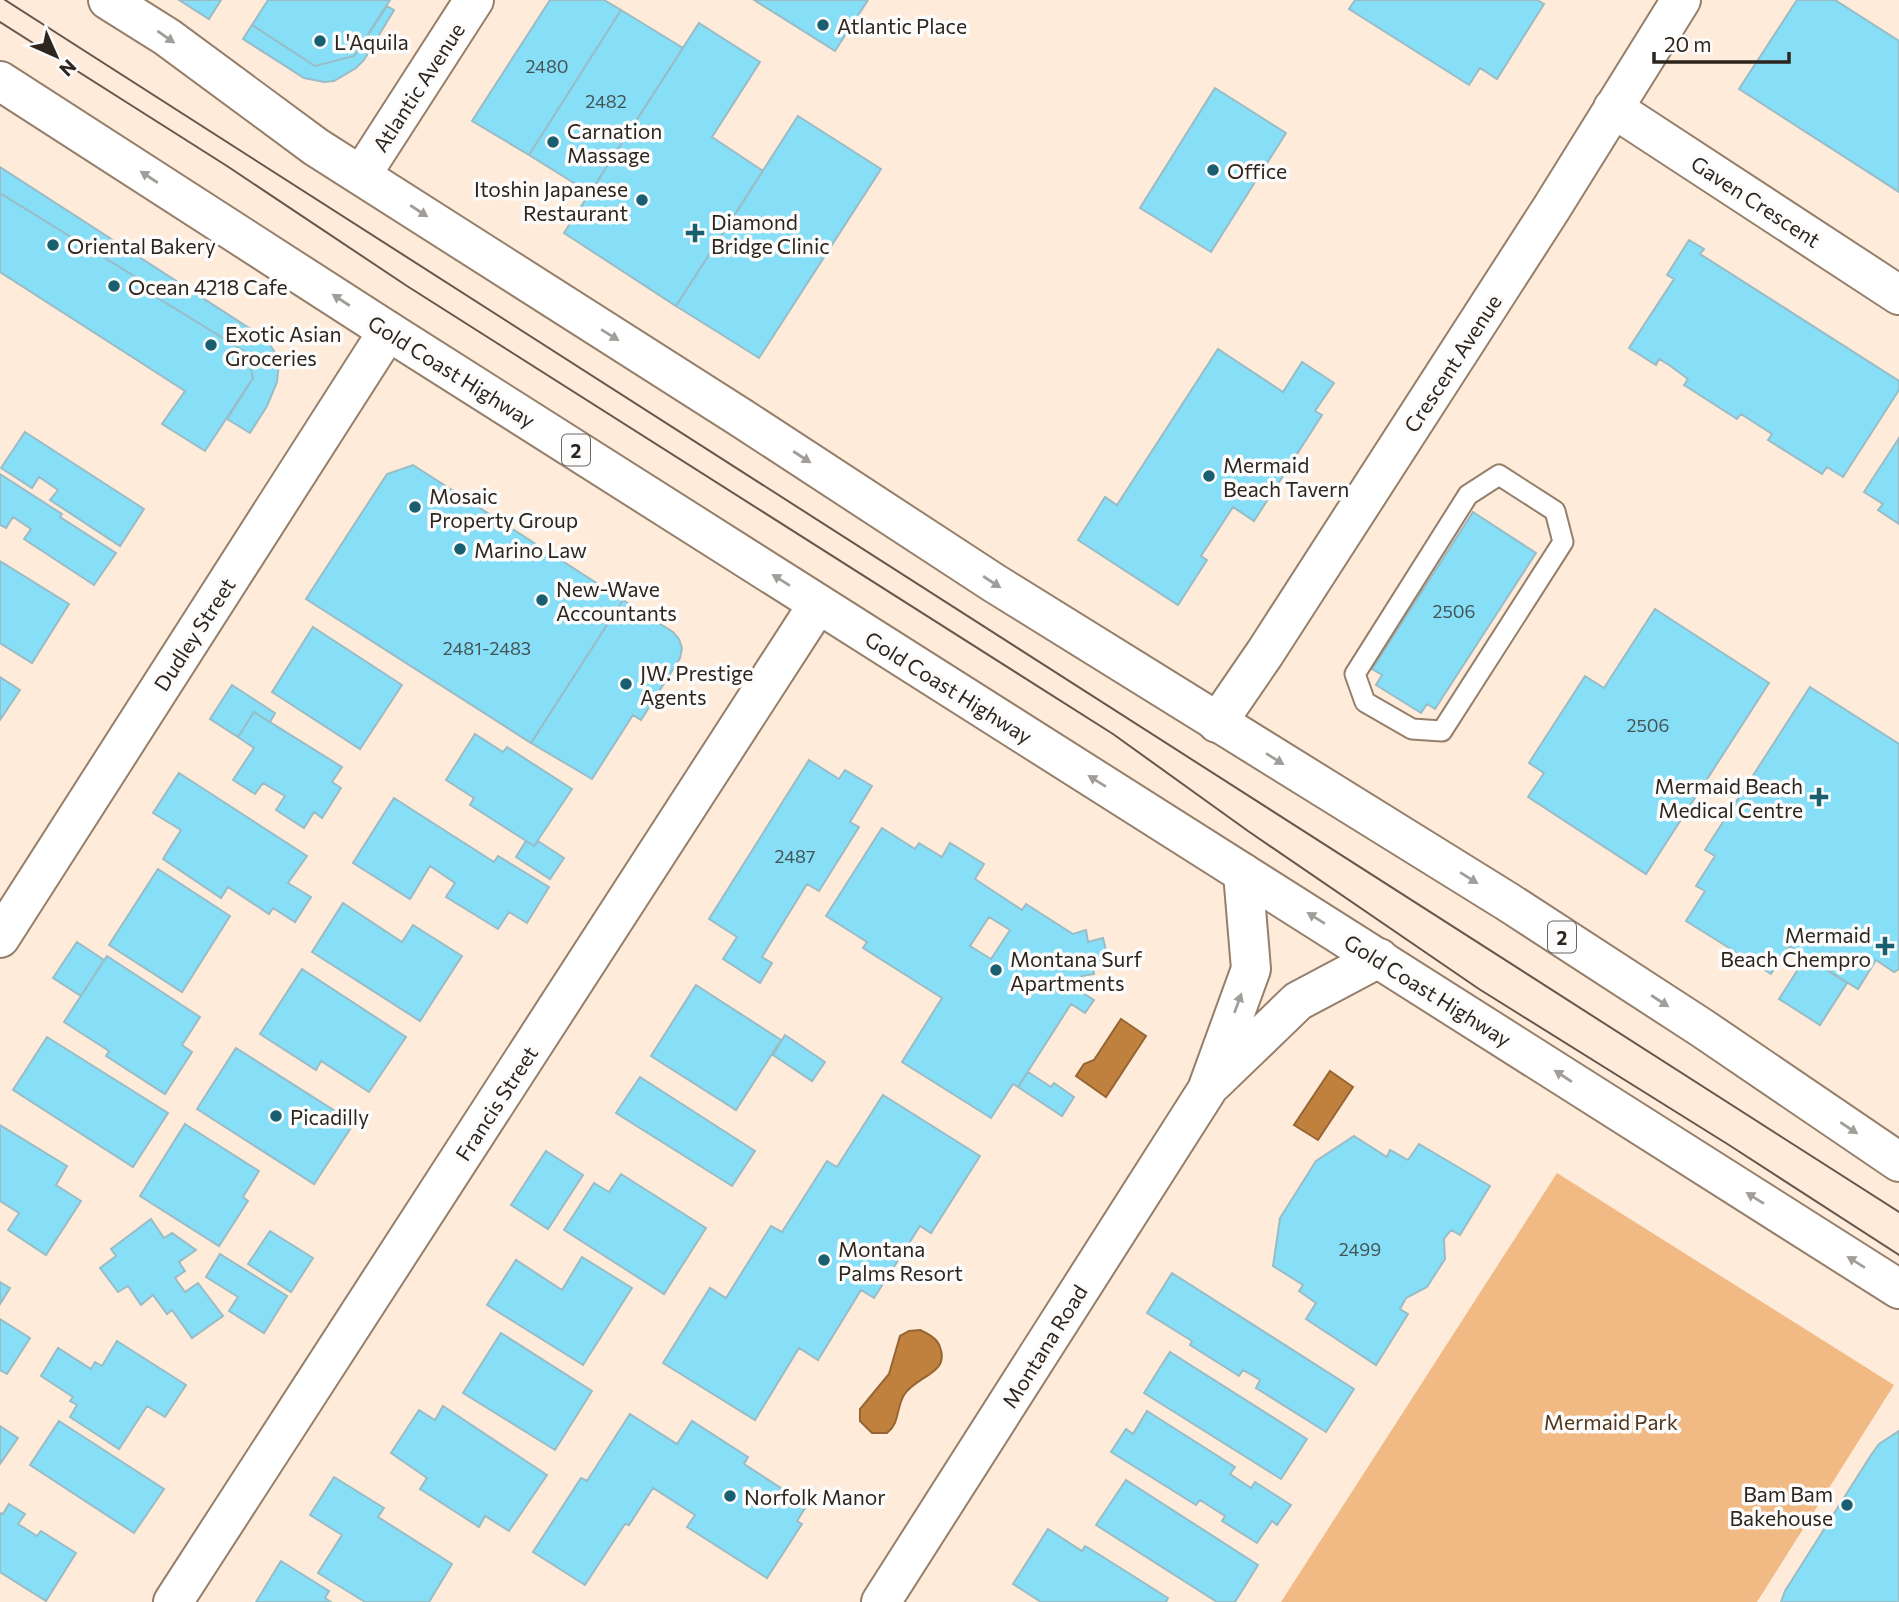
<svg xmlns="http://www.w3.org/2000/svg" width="1899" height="1602" viewBox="0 0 1899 1602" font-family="Commissioner,sans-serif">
<rect width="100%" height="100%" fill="#ffebd9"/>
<!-- green -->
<path fill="#f1ba84" d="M1557,1173L1894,1385L1757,1602H1281Z"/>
<!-- water -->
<path fill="#c1813e" stroke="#956534" stroke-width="2" d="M1121,1019L1146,1036L1106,1097L1076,1076L1084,1064L1094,1060Z
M1330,1071L1353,1087L1318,1140L1294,1125Z
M920,1330C928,1334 937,1338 940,1347C950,1374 917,1375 904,1395C896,1408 900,1423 887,1433H872L860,1421V1409L889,1374L900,1336L909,1331Z"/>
<!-- building -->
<path fill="#86def7" stroke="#99bcc6" stroke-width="2" fill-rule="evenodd" d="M179,0H221L209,19Z
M268,0H390L354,56L315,66L252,25Z
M550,0H604L621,10L529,155L472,121Z
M754,0H868L835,51Z
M1355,0H1537L1544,4L1497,79L1480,68L1469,85L1349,9Z
M1797,0H1835L1899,41V192L1739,89Z
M387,6L394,10L364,60L356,68L334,81L324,82L304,78L243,39L252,25L315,66L354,56Z
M621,10L683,48L590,193L529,155Z
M699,23L760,62L712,137L763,171L676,306L564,233Z
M1215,88L1286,133L1211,252L1140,208Z
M798,116L881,169L759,358L676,306Z
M0,167L266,339L274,351L279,363L277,382L267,406L250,433L227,419L253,378L247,353L150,293L147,284L0,193Z
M0,193L147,284L150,293L247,353L253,378L205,451L162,424L185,391L0,272Z
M1689,240L1704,249L1700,254L1899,381V390L1843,477L1827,467L1822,474L1768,440L1772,434L1741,414L1737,419L1684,385L1688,379L1669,365L1659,359L1656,365L1629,348L1674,279L1667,275Z
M1218,349L1283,392L1302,362L1334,383L1315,411L1322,415L1254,521L1233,507L1201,556L1207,560L1178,605L1078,540L1105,497L1117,505Z
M25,432L144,509L120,546L50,500L58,490L39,477L32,488L1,468Z
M1899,438V524L1878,510L1883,504L1864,492Z
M413,465L623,600L531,743L306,599L387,474Z
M0,474L62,514L60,517L116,553L94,585L24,539L31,529L13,517L6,528L0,525Z
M1473,512L1536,553L1435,709L1427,704L1421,713L1376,685L1382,675L1372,669Z
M0,561L69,604L32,663L0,643Z
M623,600L673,632L679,639L682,648L680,658L641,720L633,715L592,779L531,743Z
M1655,609L1769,683L1646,874L1528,797L1544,773L1529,763L1585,676L1604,688Z
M313,627L402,685L360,749L272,692Z
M0,677L20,690L0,720Z
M232,685L275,713L270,722L254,712L238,737L210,719Z
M1810,687L1899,744V969L1894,972L1876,960L1858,989L1789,946L1771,974L1686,921L1705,891L1696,886L1715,856L1705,850Z
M254,712L342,767L332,782L341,788L322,818L314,812L304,828L276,810L285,796L263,783L255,794L233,780L254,748L238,737Z
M475,734L503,752L507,747L572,789L534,846L470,805L474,798L446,780Z
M809,760L839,779L845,770L872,786L850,822L859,827L819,891L807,884L762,957L772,963L760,983L723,959L737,937L709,919Z
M179,773L307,856L288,883L311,897L295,922L273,908L269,914L228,887L221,898L163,859L181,830L153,813Z
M394,798L494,862L498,856L549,887L527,923L509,912L498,929L446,897L455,883L430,866L410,899L353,863Z
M882,828L915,849L919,843L942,857L950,843L984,864L975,879L1022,910L1026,904L1073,934L1086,930L1088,942L1103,938L1109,963L1093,966L1094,974L1082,976L1075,988L1094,1000L1085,1013L1071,1004L1018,1087L1013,1084L991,1118L902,1062L942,998L863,948L867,942L826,916ZM989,917L1010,930L991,959L970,946Z
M526,841L534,846L538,841L564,858L550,879L516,857Z
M158,869L230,916L182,992L109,945Z
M343,903L402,942L413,925L462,956L420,1021L312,952Z
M77,942L104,960L81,996L53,978Z
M107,956L200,1017L182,1045L192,1052L165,1094L106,1056L109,1051L64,1022Z
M1806,957L1847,983L1820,1025L1779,999Z
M302,969L406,1037L369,1092L321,1061L316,1070L260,1034Z
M696,985L781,1040L736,1110L651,1056Z
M785,1035L825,1062L812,1081L773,1055Z
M47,1037L168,1113L133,1167L13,1090Z
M236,1048L354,1123L314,1184L197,1109Z
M1028,1072L1051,1087L1054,1083L1074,1097L1062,1116L1018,1087Z
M640,1077L755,1151L732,1186L616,1113Z
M883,1095L980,1156L931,1233L920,1226L874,1298L861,1290L818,1360L799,1348L755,1420L663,1363L710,1288L726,1298L771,1226L782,1232L827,1161L837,1167Z
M185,1124L259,1171L243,1197L248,1201L219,1246L140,1196Z
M0,1125L67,1166L56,1185L81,1201L46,1255L8,1230L19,1213L0,1201Z
M1354,1136L1387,1157L1390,1150L1408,1160L1419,1144L1490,1186L1460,1235L1451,1230L1444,1239L1445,1259L1427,1287L1406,1298L1400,1309L1408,1314L1376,1365L1306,1319L1316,1303L1299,1291L1303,1285L1273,1266L1280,1218L1316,1161Z
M546,1151L583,1175L548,1229L511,1205Z
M621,1174L706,1228L664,1294L564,1230L594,1183L609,1192Z
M151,1219L164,1238L172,1233L196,1250L179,1262L185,1271L175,1278L185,1292L198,1283L223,1316L192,1338L172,1310L167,1314L153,1295L141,1305L128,1286L118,1292L100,1268L116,1256L111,1249Z
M270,1231L313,1258L291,1292L248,1264Z
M220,1254L287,1296L264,1333L229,1311L238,1297L206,1277Z
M582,1257L632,1288L583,1365L487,1305L516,1260L562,1290Z
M1172,1273L1354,1389L1326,1432L1256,1388L1260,1380L1243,1370L1239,1376L1190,1345L1192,1341L1147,1313Z
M0,1282L10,1288L0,1304Z
M0,1319L30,1338L7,1374L0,1370Z
M501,1333L592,1391L555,1450L463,1393Z
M117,1341L186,1385L165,1417L147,1406L119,1449L70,1417L77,1405L70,1401L73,1397L41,1376L58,1348L91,1369L95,1362L102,1366Z
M1170,1352L1307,1439L1281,1479L1144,1393Z
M443,1406L547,1475L509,1531L485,1516L479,1527L420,1489L427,1478L391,1453L419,1410L435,1420Z
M1147,1411L1235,1467L1230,1474L1251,1488L1255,1482L1291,1505L1277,1525L1272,1521L1257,1543L1222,1521L1225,1516L1200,1500L1196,1505L1111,1452L1126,1429L1133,1434Z
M630,1414L677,1444L692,1421L748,1457L744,1464L807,1505L797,1521L802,1524L767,1578L687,1527L695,1515L653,1488L629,1525L625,1524L585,1585L533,1552L581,1478L587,1481Z
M59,1421L164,1489L134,1533L30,1465Z
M0,1426L18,1438L0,1464Z
M1899,1431V1602H1781L1785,1591L1871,1455L1879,1444Z
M334,1477L384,1508L378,1517L452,1564L429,1602H365L318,1573L342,1535L310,1515Z
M1126,1480L1258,1565L1235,1602H1217L1096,1525Z
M9,1504L25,1514L18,1524L37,1536L41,1531L76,1553L46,1601L0,1572V1513L3,1514Z
M1048,1529L1082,1551L1085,1546L1092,1550L1168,1598L1166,1602H1041L1013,1584Z
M281,1561L329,1591L325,1598L331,1602H256Z"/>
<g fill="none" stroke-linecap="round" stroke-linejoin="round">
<!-- service casing -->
<g stroke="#957f6a" stroke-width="23">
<path id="service" d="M1499,475L1555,511L1563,542L1442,731L1412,729L1365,702L1355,674L1468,495Z"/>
</g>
<!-- minor casing -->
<g stroke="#957f6a" stroke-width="42">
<path id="minor" d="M1613,108L1899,295
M362,174L474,0
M1217,723L1265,653L1551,209L1681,0
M0,938L388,331
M1213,1083L1298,1001L1379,958
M173,1602L818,604
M881,1602L1207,1090L1251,969L1243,873"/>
</g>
<!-- trunk casing -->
<g stroke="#957f6a" stroke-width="42">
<path id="trunk" d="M108,0L167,37L316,147L743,419L994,583L1508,902L1702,1028L1899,1162
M0,81L388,331L1899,1289"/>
</g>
<!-- service -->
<use href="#service" stroke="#fff" stroke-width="19"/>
<!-- minor -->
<use href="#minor" stroke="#fff" stroke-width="38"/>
<!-- trunk -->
<use href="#trunk" stroke="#fff" stroke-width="38"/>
<!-- tram -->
<path stroke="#64584d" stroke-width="2" d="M5,0L1899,1212
M0,22L227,166L407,286L1113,734L1248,831L1479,989L1729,1145L1899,1255"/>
</g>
<!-- one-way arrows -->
<defs><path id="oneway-solid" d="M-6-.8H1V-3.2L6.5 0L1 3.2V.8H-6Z" transform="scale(1.75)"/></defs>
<g fill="#a19d99">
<use href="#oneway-solid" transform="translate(166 37) rotate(35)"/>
<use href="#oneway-solid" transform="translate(149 177) rotate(-147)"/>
<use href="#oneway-solid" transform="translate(419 211) rotate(33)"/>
<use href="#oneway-solid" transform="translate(341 300) rotate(-147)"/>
<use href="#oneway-solid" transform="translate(610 335) rotate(32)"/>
<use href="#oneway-solid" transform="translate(802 457) rotate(33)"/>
<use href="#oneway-solid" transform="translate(781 580) rotate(-148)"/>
<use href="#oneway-solid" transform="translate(992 582) rotate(33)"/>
<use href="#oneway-solid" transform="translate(1275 759) rotate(32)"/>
<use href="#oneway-solid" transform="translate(1097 781) rotate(-148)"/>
<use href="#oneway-solid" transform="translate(1469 878) rotate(32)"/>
<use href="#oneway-solid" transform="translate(1316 918) rotate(-148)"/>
<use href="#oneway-solid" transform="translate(1660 1001) rotate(33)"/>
<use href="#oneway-solid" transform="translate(1238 1003) rotate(-70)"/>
<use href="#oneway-solid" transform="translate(1563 1076) rotate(-147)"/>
<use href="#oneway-solid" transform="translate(1849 1128) rotate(34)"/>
<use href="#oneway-solid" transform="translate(1755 1198) rotate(-148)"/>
<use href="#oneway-solid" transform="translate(1856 1262) rotate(-148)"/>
</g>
<!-- markers -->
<g fill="#195f70" stroke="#fcfcfc" stroke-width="2.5">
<circle cx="823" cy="25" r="7"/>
<circle cx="320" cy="41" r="7"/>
<circle cx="553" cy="142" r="7"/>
<circle cx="1213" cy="170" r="7"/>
<circle cx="642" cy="200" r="7"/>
<path d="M691.5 222.5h7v7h7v7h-7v7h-7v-7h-7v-7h7z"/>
<circle cx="53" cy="245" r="7"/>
<circle cx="114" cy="286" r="7"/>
<circle cx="211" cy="345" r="7"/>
<circle cx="1209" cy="476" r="7"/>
<circle cx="415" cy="507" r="7"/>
<circle cx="460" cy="549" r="7"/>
<circle cx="542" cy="600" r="7"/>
<circle cx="626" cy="684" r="7"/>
<path d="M1815.5 786.5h7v7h7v7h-7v7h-7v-7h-7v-7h7z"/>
<path d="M1881.5 935.5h7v7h7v7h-7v7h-7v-7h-7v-7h7z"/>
<circle cx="996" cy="970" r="7"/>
<circle cx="276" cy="1116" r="7"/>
<circle cx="824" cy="1260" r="7"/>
<circle cx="730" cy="1496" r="7"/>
<circle cx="1847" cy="1505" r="7"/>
</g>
<g text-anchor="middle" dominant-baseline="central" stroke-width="7" stroke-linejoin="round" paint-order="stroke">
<!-- number labels -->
<g font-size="18" fill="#445354">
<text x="547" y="66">2480</text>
<text x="606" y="101">2482</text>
<text x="1454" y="611">2506</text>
<text x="487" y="648">2481-2483</text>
<text x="1648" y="725">2506</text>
<text x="795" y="856">2487</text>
<text x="1360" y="1249">2499</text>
</g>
<!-- shield labels -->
<g fill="#fcfcfc" stroke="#6c6660" stroke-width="2">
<rect x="562" y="434.5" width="28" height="31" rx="5"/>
<rect x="1548" y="921.5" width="28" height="31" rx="5"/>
</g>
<g font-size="19" font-weight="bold" fill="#2e251d">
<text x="576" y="450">2</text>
<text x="1562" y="937">2</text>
</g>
<!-- poi labels -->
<g font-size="21" fill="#2e251d" stroke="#fcfcfc" text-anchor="start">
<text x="837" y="25">Atlantic Place</text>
<text x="334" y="41">L'Aquila</text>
<text x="567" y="130">Carnation<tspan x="567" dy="24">Massage</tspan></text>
<text x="1227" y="170">Office</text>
<text x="628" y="188" text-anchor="end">Itoshin Japanese<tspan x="628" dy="24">Restaurant</tspan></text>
<text x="711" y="221">Diamond<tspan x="711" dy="24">Bridge Clinic</tspan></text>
<text x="67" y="245">Oriental Bakery</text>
<text x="128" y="286">Ocean 4218 Cafe</text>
<text x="225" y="333">Exotic Asian<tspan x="225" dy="24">Groceries</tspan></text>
<text x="1223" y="464">Mermaid<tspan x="1223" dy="24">Beach Tavern</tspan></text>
<text x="429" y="495">Mosaic<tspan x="429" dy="24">Property Group</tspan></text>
<text x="474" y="549">Marino Law</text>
<text x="556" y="588">New-Wave<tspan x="556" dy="24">Accountants</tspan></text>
<text x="640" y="672">JW. Prestige<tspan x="640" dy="24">Agents</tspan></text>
<text x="1803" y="785" text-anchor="end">Mermaid Beach<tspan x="1803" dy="24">Medical Centre</tspan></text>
<text x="1871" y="934" text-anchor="end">Mermaid<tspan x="1871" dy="24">Beach Chempro</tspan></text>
<text x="1010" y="958">Montana Surf<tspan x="1010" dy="24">Apartments</tspan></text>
<text x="290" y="1116">Picadilly</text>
<text x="838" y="1248">Montana<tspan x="838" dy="24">Palms Resort</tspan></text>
<text x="1833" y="1493" text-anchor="end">Bam Bam<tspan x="1833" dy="24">Bakehouse</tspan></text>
<text x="744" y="1496">Norfolk Manor</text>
</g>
<!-- street labels -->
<g font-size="21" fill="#2e251d" stroke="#fcfcfc">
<text transform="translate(418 87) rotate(-57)">Atlantic Avenue</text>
<text transform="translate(1756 201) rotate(33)">Gaven Crescent</text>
<text transform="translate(1452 363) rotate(-57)">Crescent Avenue</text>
<text transform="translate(452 371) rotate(32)">Gold Coast Highway</text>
<text transform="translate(194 634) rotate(-57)">Dudley Street</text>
<text transform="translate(949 687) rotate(32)">Gold Coast Highway</text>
<text transform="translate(1428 990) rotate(32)">Gold Coast Highway</text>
<text transform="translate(496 1103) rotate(-57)">Francis Street</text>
<text transform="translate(1044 1346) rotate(-58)">Montana Road</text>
</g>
<!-- park labels -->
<g font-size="21" fill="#513519" stroke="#fcfcfc">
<text x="1611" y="1421">Mermaid Park</text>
</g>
</g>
<!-- north arrow -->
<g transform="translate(56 56) rotate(135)" stroke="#fcfcfc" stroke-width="5" paint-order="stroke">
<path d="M0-5L12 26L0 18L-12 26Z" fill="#2e251d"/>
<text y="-10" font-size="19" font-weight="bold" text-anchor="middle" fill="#2e251d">N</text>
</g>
<!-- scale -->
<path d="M1654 52v10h135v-10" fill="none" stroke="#2e251d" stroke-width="3.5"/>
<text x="1664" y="52" font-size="21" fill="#2e251d" stroke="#fcfcfc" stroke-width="5" paint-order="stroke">20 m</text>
</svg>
